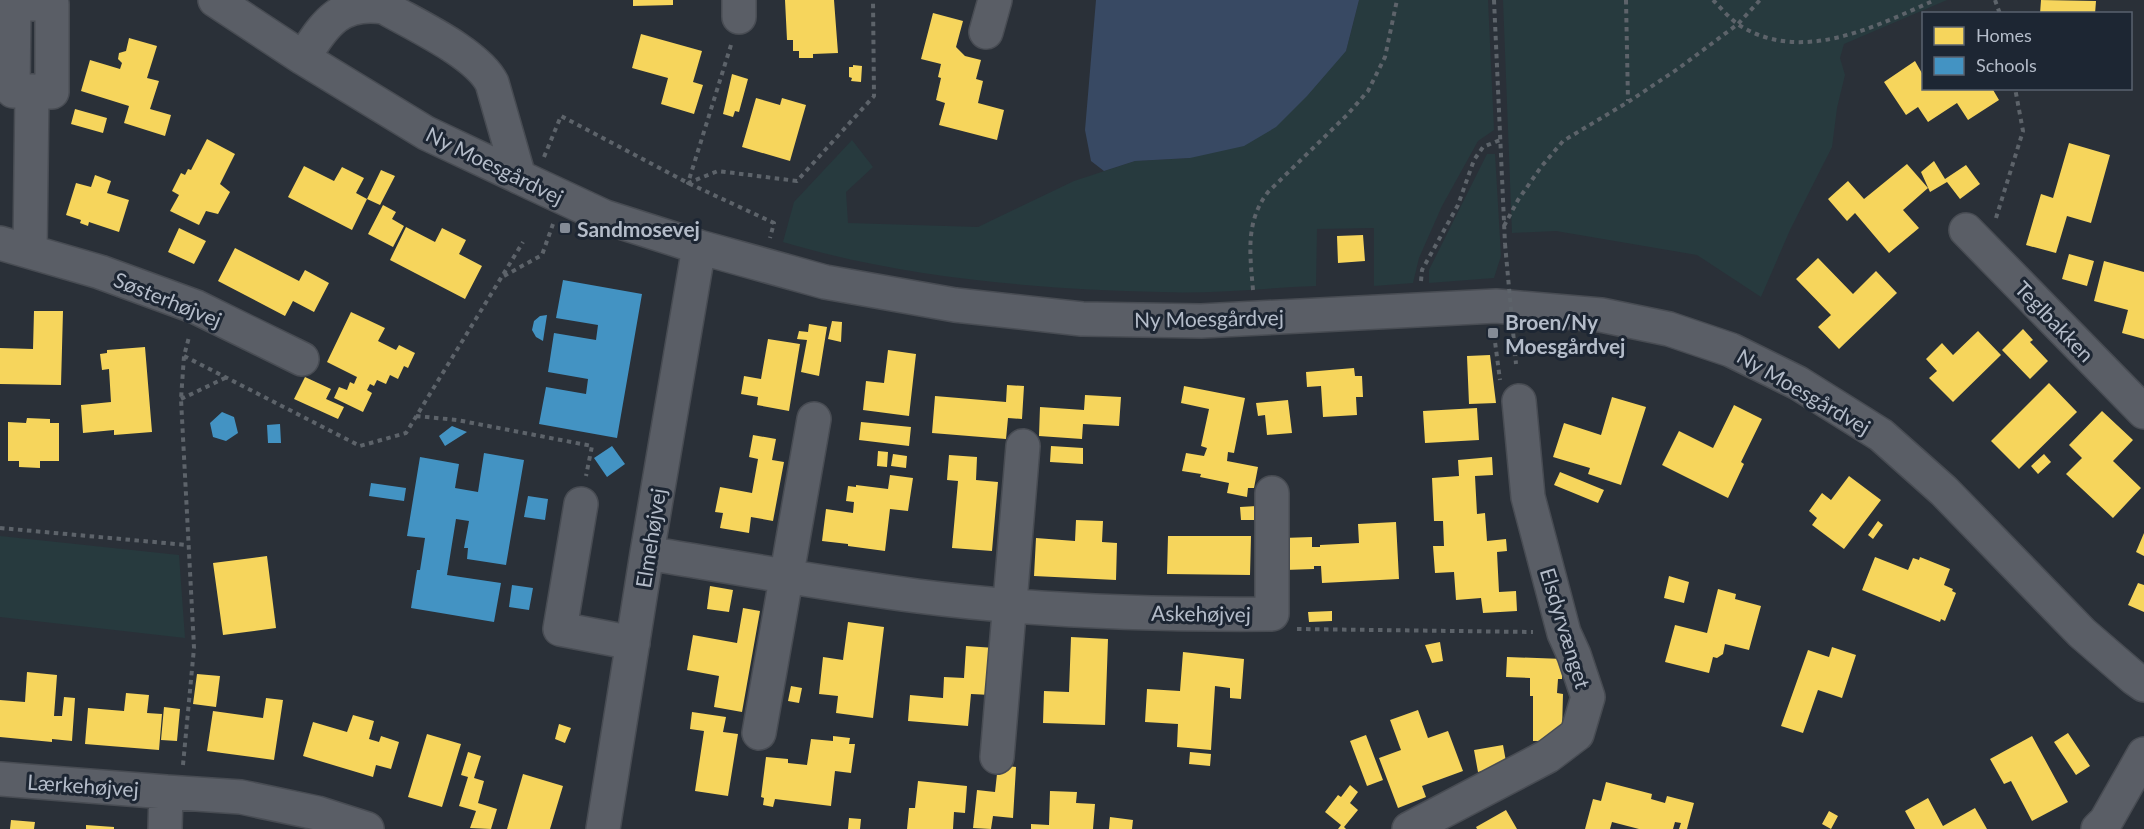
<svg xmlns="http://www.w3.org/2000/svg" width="2144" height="829" viewBox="0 0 2144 829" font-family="Lato,sans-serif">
<rect width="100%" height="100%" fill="#2a3038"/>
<!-- green -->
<path fill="#273a3e" d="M1359,0H1488L1494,130L1478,141L1442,206L1419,258L1413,283L1374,286V228L1317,229L1316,286C1265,288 1212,294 1161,292C1036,289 903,278 783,242L794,202L852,140L873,167L846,192L848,223L978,227L1074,181L1135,161L1190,158L1346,51Z
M1503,0H1947L1844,44L1840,58L1845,75L1837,108L1832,147L1790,230L1761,297L1697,255L1556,231L1512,233Z
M1487,154H1495L1501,256L1494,278L1429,283V270Z
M0,536L179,555L185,638L0,617Z"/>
<!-- water -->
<path fill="#384963" d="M1096,0H1359L1346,51L1307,96L1276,127L1244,146L1190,158L1135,161L1104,171L1091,161L1085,130Z"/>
<!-- homes -->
<path fill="#f6d55c" d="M633,0H673V5L633,6Z
M785,0H834L838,53L813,54V58H799V51H793V40H787Z
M2041,0L2096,1L2095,14H2040Z
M933,13L963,21L956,47L965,56L981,60L976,79L983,81L978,103L1004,110L997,140L939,125L945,103L936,100L941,78L938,77L941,64L921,59Z
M641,34L702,51L693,82L703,85L694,114L661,104L668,78L632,68Z
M129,38L157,46L147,78L159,81L150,109L171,115L165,136L124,123L129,106L81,91L90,60L120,69L122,63L118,59L119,53L126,51Z
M1915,61L1923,75V88H1992L1999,100L1968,120L1957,103L1928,122L1918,107L1906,115L1884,82Z
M853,65L862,66L861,82L851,81L852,78L849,77V67H853Z
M732,74L748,79L739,112L735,111L733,117L723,114Z
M756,98L780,105L782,98L806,105L790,161L742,147Z
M75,109L107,118L103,133L71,124Z
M207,139L235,154L220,184L230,192L218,214L206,211L199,225L170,211L179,195L172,191L181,173L185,175L188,169L191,170Z
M2069,143L2110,155L2091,223L2067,216L2056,253L2026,245L2041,194L2053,198Z
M1934,161L1945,179L1966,165L1980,184L1960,199L1947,182L1930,192L1921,172Z
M1907,164L1928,188L1903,210L1919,228L1889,253L1855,213L1847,221L1828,199L1848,181L1864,199Z
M304,166L334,181L342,167L364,178L356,193L367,199L352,230L288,197Z
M381,170L395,176L380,205L367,199Z
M95,175L111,181L107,193L129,200L119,232L89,222L88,226L80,223L81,220L66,215L76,183L91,187Z
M383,205L396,212L392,219L404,226L393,247L368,234Z
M406,227L435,242L442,228L466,240L459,254L482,266L465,299L390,260Z
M179,228L206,241L194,264L168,252Z
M1363,235L1365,261L1338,263L1337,236Z
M235,248L299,281L305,270L329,283L314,312L293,301L285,316L218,281Z
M2069,254L2094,261L2087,286L2062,279Z
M1818,258L1853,294L1876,271L1897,293L1839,349L1818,327L1831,315L1796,279Z
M2104,261L2144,272V339L2122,333L2128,310L2094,301Z
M34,311H63L61,385L0,384V348L33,349Z
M351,312L385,328L378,341L396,350L399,345L415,353L408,368L404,366L398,379L390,375L386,384L377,380L374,386L370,384L367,390L372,393L363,412L334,398L339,387L347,390L350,382L354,384L357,377L327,362Z
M832,321L842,322L841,342L828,339Z
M809,324L827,327L819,376L801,372L807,340L797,339L799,331L808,332Z
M2023,329L2033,340L2030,342L2048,361L2030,379L2002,350Z
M1978,331L2001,355L1953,402L1929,378L1937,371L1926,359L1942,343L1953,355Z
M768,339L800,344L789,411L757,405L758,397L741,394L744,376L761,379Z
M145,347L152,432L114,435V430L83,433L81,405L111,402L109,369L102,370L100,354L107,353V350Z
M888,350L916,354L909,416L863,410L866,381L884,383Z
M1490,355L1496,403L1469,404L1467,356Z
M1354,368L1355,376H1362L1363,397H1356L1357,415L1323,417L1321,386L1307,387L1306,372Z
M305,377L331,389L326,399L344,407L338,419L294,399Z
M2049,383L2077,412L2019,469L1991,441Z
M1007,385L1024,386L1022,419L1008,418L1006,439L932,433L935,396L1006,402Z
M1184,386L1245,398L1234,453L1228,452L1227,461L1258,467L1254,488H1248L1247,497L1227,493L1229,483L1200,477L1201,474L1182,471L1186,453L1204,456L1207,448L1201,446L1209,409L1181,403Z
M1085,395L1121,397L1119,426L1083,424L1082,439L1039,436L1040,407L1084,410Z
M1612,397L1646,407L1621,485L1588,474L1590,468L1553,457L1564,423L1601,435Z
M1288,400L1292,433L1267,435L1265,415L1258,416L1256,403Z
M1734,405L1762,419L1741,462L1744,464L1728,498L1662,465L1679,431L1713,448Z
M1477,408L1479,440L1425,443L1423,411Z
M2102,411L2133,440L2113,461L2141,488L2113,518L2066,474L2082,458L2069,445Z
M27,418L50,419V423H59V461H40V468L19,467V461H8V422L26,423Z
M861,422L911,427L909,446L859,440Z
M753,435L776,439L772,460L784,462L773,521L751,517L749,533L720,528L723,513L715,512L720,487L752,493L758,459L749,457Z
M1051,446L1083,448V464L1050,462Z
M878,451L888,452L887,467L877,466Z
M893,454L907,456L906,468L891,466Z
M2044,454L2051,462L2038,474L2031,466Z
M949,455L977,457L976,480L998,482L992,551L952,548L958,481L947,480Z
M1492,457L1493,475L1475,476L1477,514L1485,513L1487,541L1506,539L1507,551L1497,552L1499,592L1516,591L1517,611L1483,613L1481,598L1456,600L1454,572L1435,573L1433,546H1444L1443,521H1434L1432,478L1459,476L1458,460Z
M1560,472L1604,490L1598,503L1554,485Z
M890,475L913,478L908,511L890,509L885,551L848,546V544L822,541L826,509L853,513L854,502L846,501L848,486L856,487V485L888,489Z
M1849,476L1881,500L1844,549L1812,525L1817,518L1809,511L1822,493L1831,500Z
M1257,506L1258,520H1241L1240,507Z
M1076,520L1103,521L1102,542L1117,543L1116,580L1034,576L1036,538L1075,541Z
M1878,521L1883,525L1873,539L1868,535Z
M1396,522L1399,579L1322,583L1321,566H1314V569L1285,570L1283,538L1312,537V547H1320V545L1359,543L1358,524Z
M2144,533V556L2136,552Z
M1168,536H1251L1250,575L1167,574Z
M267,556L276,628L223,635L213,563Z
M1875,557L1908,570L1913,558L1919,560L1920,557L1950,569L1944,585L1953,589L1952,591L1956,593L1945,621L1941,619L1940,622L1862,590Z
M1669,576L1689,582L1684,603L1664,598Z
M2138,583L2144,585V612L2128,605Z
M710,586L733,590L729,612L707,609Z
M1718,589L1736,594L1735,599L1761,606L1749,650L1725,644L1723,654L1717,658L1713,657L1709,673L1665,662L1675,625L1707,633Z
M743,608L760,611L742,712L714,707L719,676L687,670L693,635L737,643Z
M1332,611V621L1309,622L1308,612Z
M848,622L884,627L873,718L836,713L838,696L819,694L823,657L843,660Z
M1071,637L1108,639L1105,725L1043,723L1044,691L1069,692Z
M1440,642L1443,661L1432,663L1425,645Z
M966,646L995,648L991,695L971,694L968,726L908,721L910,695L943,698L944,677L964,678Z
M1832,647L1856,655L1842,698L1818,690L1803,733L1781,726L1808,650L1829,657Z
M1183,652L1244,659L1241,699L1230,698V688L1215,686L1211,750L1177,747L1178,724L1145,722L1147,689L1180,691Z
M1507,657L1563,659L1562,679H1558L1557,693L1563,694L1562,730L1558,737H1544V741H1533V696H1530V678L1506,677Z
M27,672L57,675L54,716H62L64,697L75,698L72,741L52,739V742L0,737V700L25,702Z
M197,674L220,676L216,707L193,704Z
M791,686L802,688L799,703L788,701Z
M126,693L149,695L147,713L162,714L159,750L85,744L88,708L124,711Z
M266,698L283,700L274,760L207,751L213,711L263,718Z
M164,707L180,709L177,741L161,740Z
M1418,710L1428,738L1448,731L1463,771L1422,786L1426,797L1398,808L1379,758L1401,750L1390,720Z
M692,712L726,717L723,732L738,734L728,796L695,791L704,731L690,729Z
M353,715L374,721L369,739L379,742L381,736L399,742L391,769L376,765L373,777L303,756L313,722L347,732Z
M559,724L571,728L565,743L555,739Z
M2068,733L2090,766L2076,775L2054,742Z
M427,734L461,744L442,807L408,797Z
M1366,735L1383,780L1367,786L1350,741Z
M833,736L850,738L849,744H855L851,773L835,771L831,806L775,799L773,807L763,805L764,798L761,797L766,757L788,759V763L807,765L811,739L833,741Z
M2032,736L2068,802L2032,821L2011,781L2004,784L1990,759Z
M1503,745L1507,767L1478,772L1474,750Z
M468,752L481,756L474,778L484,781L478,803L497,809L491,829L470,828L476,811L459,806L468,777L461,775Z
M1190,752L1211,754L1210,766L1189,764Z
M998,765L1016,767L1013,818L993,816L991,829L973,828L977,790L995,792Z
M523,774L563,786L550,829H507Z
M918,781L967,786L965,813L954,812L953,829H907L909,808H915Z
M1606,782L1652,794L1651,799L1665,803L1667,796L1694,803L1687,829H1679L1681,823L1675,822L1673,829H1639L1612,822L1610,829H1585L1593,799L1601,801Z
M1350,785L1358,792L1350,803L1358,810L1344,827L1346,829H1338L1341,825L1325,812L1338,795L1341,797Z
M1050,791L1077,792L1076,803L1095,804L1093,829H1031V824L1049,825Z
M1928,798L1943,826L1975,808L1987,829H1915L1905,811Z
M1506,810L1517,829H1477L1476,827Z
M1829,811L1838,816L1831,829L1822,824Z
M1110,817L1133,820L1132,829H1109Z
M849,818L861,819L860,829H848Z
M11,820L35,822L34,829H10Z
M86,825L114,827V829H86Z"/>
<!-- schools -->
<path fill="#4393c3" d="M563,280L642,294L617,438L539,424L546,387L586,394L588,379L548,372L554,333L596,340L598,325L556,318Z
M547,315L543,341L536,337L532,330L534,321L540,316Z
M222,412L234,417L238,433L226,441L213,437L210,423Z
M280,424L281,443H268L267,425Z
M452,426L467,432L445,446L439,436Z
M612,446L625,464L607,477L594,458Z
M484,453L524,460L506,565L467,559L468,548H464L469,521L456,519L447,575L501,583L494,622L411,608L417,570H420L425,538L407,536L420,457L459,464L455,488L478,492Z
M371,483L406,488L404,501L369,496Z
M528,496L548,499L545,520L524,517Z
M512,585L533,588L529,610L509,607Z"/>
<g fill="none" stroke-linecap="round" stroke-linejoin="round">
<!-- minor casing -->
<g stroke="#484c53" stroke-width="36">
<path id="minor" d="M215,0L303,58L426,133L532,183L605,217L699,247L825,282L955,305L1082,319L1201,321L1496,306L1601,315L1669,329L1731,350L1798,383L1881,435L1944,491L2082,633L2134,678L2144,685
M739,0V17
M986,32L995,0
M303,58C324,26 338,0 384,7C415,25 477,53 492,83L519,177
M1966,230L2144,412
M0,243L100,272L196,307L302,359
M30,251L32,91L52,92V4H14L13,91H32
M581,504L560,629L633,643
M647,553C737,568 827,584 917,596C1034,611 1154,615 1272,614V493
M759,733L814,419
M997,757L1023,446
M0,779L166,792L165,829
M166,792L241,797L317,813L367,829
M603,829L647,553L699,247
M1409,829L1548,756L1577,734L1588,697L1574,655L1564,633L1528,497L1519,401
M2098,829L2106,821L2144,754"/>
</g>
<!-- path -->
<path stroke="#5d636a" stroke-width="4" stroke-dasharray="4.5 4.5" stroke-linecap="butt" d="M1494,0L1505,244
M1626,0L1628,101
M1713,0C1721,8 1730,19 1739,25C1802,65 1876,26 1935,0
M1995,0L2000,14
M731,45L688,183L718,171L797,181L874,96L873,0
M544,157L561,116L688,183L774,223L770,238
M1996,218L2023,131L2015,88
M1504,226L1518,200L1541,167L1563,141L1628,102L1679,68L1738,24L1760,0
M504,276L542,255L553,224
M1421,281L1422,270L1458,205L1474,160L1483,147L1500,140
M1253,290C1250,254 1245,222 1268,192L1347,115L1368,91L1385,57L1397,0
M1494,334L1500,380
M184,356L360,446L406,433L523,242
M181,399L225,378
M416,416L457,420L592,446L586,476
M0,528L187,545
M1297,629L1533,632
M183,765L194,648L181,399L184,356L189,337"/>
<!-- minor -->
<use href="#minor" stroke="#5a5e66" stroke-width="33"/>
<!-- path-bridge -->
<path stroke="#5d636a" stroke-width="4" stroke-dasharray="4.5 4.5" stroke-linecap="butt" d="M1505,244L1516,364"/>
</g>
<!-- markers -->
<g fill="#848b96" stroke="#1d2633" stroke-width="2">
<rect x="559" y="222" width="12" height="12" rx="3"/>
<rect x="1487" y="327" width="12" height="12" rx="3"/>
</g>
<g text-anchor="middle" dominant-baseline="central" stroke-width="6" stroke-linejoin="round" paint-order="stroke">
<!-- street labels -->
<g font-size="21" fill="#b4bcc9" stroke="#1d2633">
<text transform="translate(495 165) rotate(26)">Ny Moesgårdvej</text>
<text transform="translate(168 299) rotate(22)">Søsterhøjvej</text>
<text transform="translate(1209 318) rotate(-1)">Ny Moesgårdvej</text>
<text transform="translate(2055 321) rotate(46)">Teglbakken</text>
<text transform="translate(1804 391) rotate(30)">Ny Moesgårdvej</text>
<text transform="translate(650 538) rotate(-81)">Elmehøjvej</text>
<text transform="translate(1201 613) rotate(1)">Askehøjvej</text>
<text transform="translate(1566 628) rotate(73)">Elsdyrvænget</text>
<text transform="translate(83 785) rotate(4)">Lærkehøjvej</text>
</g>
<!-- poi labels -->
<g font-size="21" font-weight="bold" fill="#b4bcc9" stroke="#1d2633" text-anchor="start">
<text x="577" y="228">Sandmosevej</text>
<text x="1505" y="321">Broen/Ny<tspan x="1505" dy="24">Moesgårdvej</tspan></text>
</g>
</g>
<!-- legend -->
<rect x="1922" y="12" width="210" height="78" fill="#1d2633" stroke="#59626f" stroke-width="1.5"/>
<rect x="1934" y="27" width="30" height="18" fill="#f6d55c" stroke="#59626f" stroke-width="1.5"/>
<text x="1976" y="42" font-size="18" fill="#b4bcc9">Homes</text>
<rect x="1934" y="57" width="30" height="18" fill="#4393c3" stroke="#59626f" stroke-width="1.5"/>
<text x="1976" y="72" font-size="18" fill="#b4bcc9">Schools</text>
</svg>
